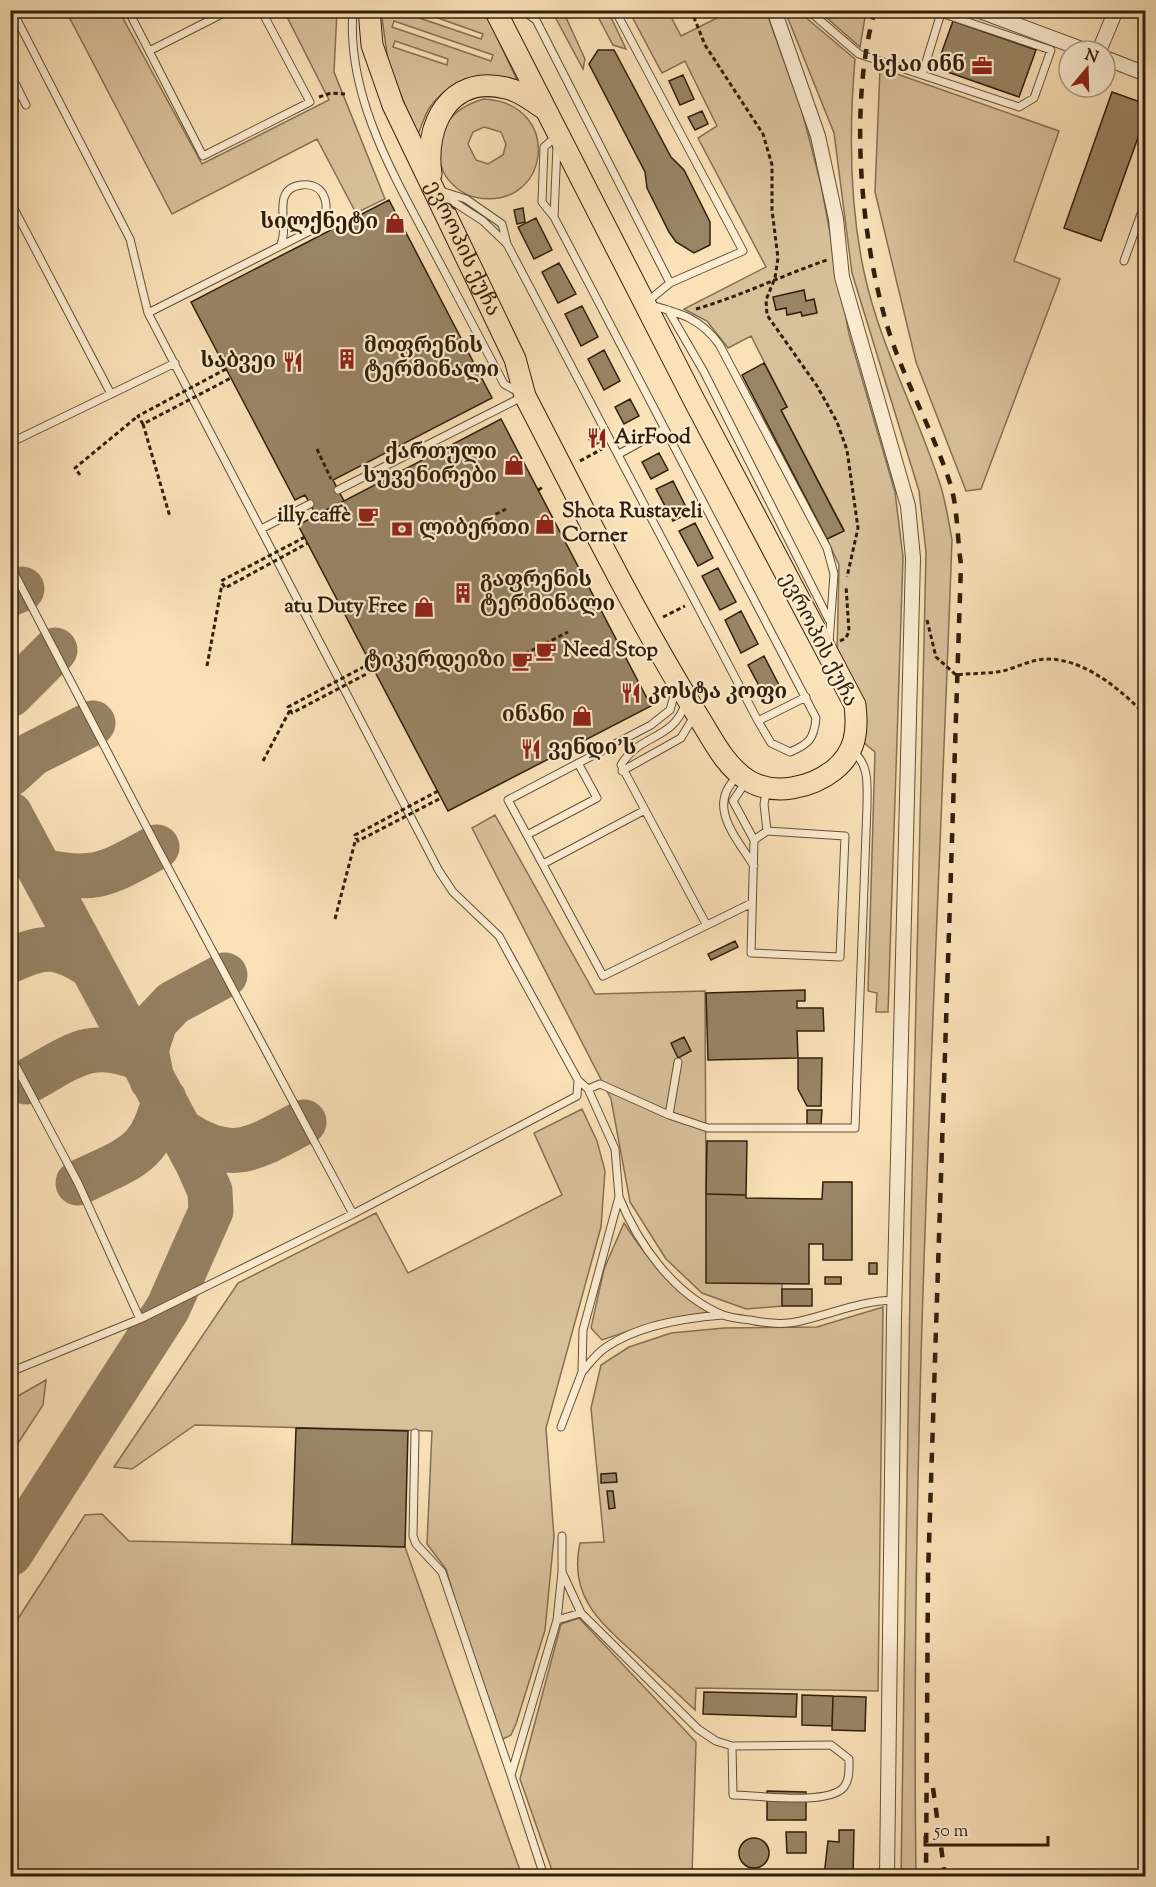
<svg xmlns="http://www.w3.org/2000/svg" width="1156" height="1887" viewBox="0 0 1156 1887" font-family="'Sorts Mill Goudy','Noto Serif Georgian',serif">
<rect width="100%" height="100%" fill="#fae1b8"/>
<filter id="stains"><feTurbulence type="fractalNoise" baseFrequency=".00333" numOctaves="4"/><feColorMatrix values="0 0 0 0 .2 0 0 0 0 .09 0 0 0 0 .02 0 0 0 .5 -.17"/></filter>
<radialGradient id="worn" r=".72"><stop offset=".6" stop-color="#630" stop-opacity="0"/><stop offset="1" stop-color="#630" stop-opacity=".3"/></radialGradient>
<!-- green -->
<path fill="#d8c09b" stroke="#847053" stroke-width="1.5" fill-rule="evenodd" d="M66,11H119L202,164L329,100L284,11H337L334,72L385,199L356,213L317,139L172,214Z
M381,11H399L481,39L483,34L418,11H452L471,17L474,12L471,11H485L517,80C485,71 451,78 430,107C424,116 421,128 417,137L388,61ZM394,21L493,55L491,61L392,27ZM395,41L448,59L447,65L393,47Z
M548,11H563L585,59L583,69L554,15Z
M595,11H608L626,49L613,45Z
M629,11H668L681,36L731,11H766L802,111L821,185L849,334L895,492L903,557L888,1012H876L877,993L868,991L875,752L863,742L837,652L839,565L827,539L844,530L781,410L787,407L751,336L728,348L707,321L684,309L766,267L698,138L717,126L685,61L662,73Z
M785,11H798L855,59C849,130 849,202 864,272C880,347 918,414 941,487C946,504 949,523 952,540C936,985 910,1431 916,1876H901L911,1226L926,552L919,491L852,273L834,133Z
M819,11H866L860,47Z
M880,68L1059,131L1014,261L1060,279L981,489L966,491L916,362L875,192Z
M484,99C566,104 549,214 474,197C461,194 448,182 443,171C429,136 450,108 484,99ZM484,127L501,132L506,144L503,155L488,164L476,160L468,144L473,132Z
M495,815L595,994L705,991L706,1194L782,1283V1306L746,1309L702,1293L666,1259L630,1202L611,1099L472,828Z
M582,1109L597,1141L605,1171L601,1227L546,1428L554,1537L545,1630L516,1724L511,1735L503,1739L493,1729L446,1569L427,1544L432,1431L195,1425L132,1469L114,1467L238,1283L376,1213L408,1273L562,1195L534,1133Z
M624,1223C647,1259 674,1290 711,1312L658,1321L602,1340L591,1328L604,1269Z
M883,1307L878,1691L696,1688L695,1710C676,1692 656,1674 637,1656C601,1623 568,1597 580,1543L604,1542L591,1408L601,1365L629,1347L671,1333L724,1328L817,1327Z
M46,1380L43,1405L11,1454V1400Z
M102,1514L129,1541L405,1547L522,1876H11L10,1631L85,1515Z
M579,1618L696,1742L692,1876H554L520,1779L561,1624Z"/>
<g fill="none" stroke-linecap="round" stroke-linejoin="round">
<!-- taxiway -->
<path stroke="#958062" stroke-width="45" d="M10,594L22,589
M10,695L55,650
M10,774L32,754L93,723
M10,814L197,1162L210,1191L211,1211L168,1308L10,1554
M41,871C98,883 108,873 157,847
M10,961C44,944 59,945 91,966
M152,1080L146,1050L155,1022L173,1003L225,975
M26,1082C69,1059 89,1037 139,1058
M181,1131C233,1166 254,1148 304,1122
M78,1183C127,1159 151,1157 164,1099"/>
</g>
<!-- building -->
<path fill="#998465" stroke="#301f0b" stroke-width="1.5" d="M953,21L1036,50L1019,97L936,68Z
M598,50H614L671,157L684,170L710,222V245L694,253L676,242L669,232L647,188L645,172L589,64Z
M683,75L694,99L680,105L669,81Z
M1112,92L1146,104V115L1101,241L1064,228Z
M702,111L708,124L695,130L688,117Z
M389,200L492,398L333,480L344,501L316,515L305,495L295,500L191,302Z
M523,208L525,222L517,224L514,210Z
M536,218L552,250L534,259L518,227Z
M559,263L576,294L558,303L542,272Z
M804,290L806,301L814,299L817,313L802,316L801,312L787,315L786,308L776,310L773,297Z
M582,306L598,337L581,346L565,314Z
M604,350L620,381L604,390L588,359Z
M764,363L787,407L781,410L844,531L827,539L742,375Z
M630,399L639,416L624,424L615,407Z
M501,419L651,706L448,811L298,525Z
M600,433L604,440L593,446L589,439Z
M659,453L668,470L651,479L642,462Z
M673,481L689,513L673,521L656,489Z
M695,523L713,558L698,566L679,531Z
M718,568L736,602L720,610L702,576Z
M741,611L758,644L741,653L725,620Z
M764,656L781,689L765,697L748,665Z
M735,941L738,947L711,960L708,954Z
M805,990V1001H797V1008H823L824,1031H797L798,1058L708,1060L706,993Z
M684,1037L691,1051L678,1058L671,1043Z
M798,1058H822L821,1106H807L798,1089Z
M807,1110H822L821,1124H807Z
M707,1141H747L746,1195L706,1194Z
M823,1182H852V1260H823V1244H809V1284L706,1283V1194L746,1195V1198L822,1199Z
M869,1263H877V1274H869Z
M825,1277H841V1284H825Z
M782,1289H812V1306H782Z
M296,1428L408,1431L405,1547L292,1544Z
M616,1473L617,1482L601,1483V1474Z
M607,1491H613L615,1508L609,1509Z
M704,1692L797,1694L796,1717L703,1714Z
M802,1695L833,1696L832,1726L802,1725Z
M833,1696L866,1697L865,1731L832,1730Z
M767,1791L806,1792V1820H767Z
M839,1830H854L853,1876H824L828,1841L839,1842Z
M786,1832H806V1853H787Z
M739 1853a15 15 0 1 1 30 0a15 15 0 1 1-30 0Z"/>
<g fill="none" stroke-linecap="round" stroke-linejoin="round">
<!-- lane casing -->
<g stroke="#625036" stroke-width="9">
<path id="lane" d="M12,10L130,239L148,313L439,871L453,892L499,936L578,1080L588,1089L615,1149L619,1197L583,1330L582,1372L561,1427
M128,10L203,156L310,102L261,10
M353,10C346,95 393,174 431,246C455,292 480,338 504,384L520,393
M522,10L536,20L670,283L647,302
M615,10L743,251L670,283
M808,10L859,54L865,56L1019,107L1034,98L1051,50L941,13L922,75
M149,51L230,10
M10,73L26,105
M438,190L466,199L502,224L507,244L758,721L771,743L790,752C809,744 814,739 816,718L554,217L557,146
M443,195L483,221L507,244
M10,201L111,394
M554,217L542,202L544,147L556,137
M1124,261L1146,200
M650,305C680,313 700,318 719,344L827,548L834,574L829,643
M668,310L704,372L829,620
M148,313L318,227C333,212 327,181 301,185C270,189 290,225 281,244
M10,443L175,363
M619,454L664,429
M338,490L522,397
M261,529L310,504
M10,565L157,847L353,1214
M676,689L670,710L651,725L508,800L603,976L752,903
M685,704C674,740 639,734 621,765L706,924
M758,721L806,697
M622,771L681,738L693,718
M737,777C706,806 736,837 754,866
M745,783L733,801L754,840
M767,789L764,804L767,831
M767,831L845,836L840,957L751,953L754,840Z
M527,835L597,798L578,763
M543,864L645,810
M10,1055L78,1183L140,1319L353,1214L577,1096L578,1080
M588,1089L600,1084L669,1115L708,1128H855L867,806C867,786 870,764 852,751
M669,1115L678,1062
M619,1197C638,1244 674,1295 723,1315C731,1318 741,1319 750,1320C765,1323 781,1325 796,1322C829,1315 859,1301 894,1300
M10,1372L140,1319
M582,1372C589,1364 596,1354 605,1348C638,1325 684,1318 723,1315
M415,1433L413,1536L416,1544L442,1572L511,1775L557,1620
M562,1536V1572L557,1620L581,1613L698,1729L716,1741L732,1746L831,1745L849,1759C849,1768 850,1779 844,1787C828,1806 758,1795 733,1795L732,1746
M562,1572L581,1613
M511,1775L544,1876"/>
</g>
<!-- street casing -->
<g stroke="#625036" stroke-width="16">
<path id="street" d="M774,10L818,136L836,219L842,277L908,506L913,558L894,1317L887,1876
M977,10L1087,51
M1099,51L1116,10
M1105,58L1146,74"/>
</g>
<!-- primary casing -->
<g stroke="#301f0b" stroke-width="23">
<g id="primary">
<path id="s1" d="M369,10L372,45L393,105L515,359L525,396C580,502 633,611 696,713C711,736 724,766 749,781C775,796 811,788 834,770C856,752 858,731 855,705L694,400L495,10"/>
<path d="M431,174C424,126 449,74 506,88C520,91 531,100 543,108"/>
</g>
</g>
<!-- path -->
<path stroke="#301f0b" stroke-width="3" stroke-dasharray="4.5 3" stroke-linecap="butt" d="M691,10L705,45L763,134L772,165V210L778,258L775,278L766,300L767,315L817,386L837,422L847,450L858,528L847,577
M319,97L331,93L345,94
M696,309C741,296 783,275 827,260
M143,424L170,517
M317,449L331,479
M580,461L602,449
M80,475L75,468L138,416
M538,490L543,487
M462,531L506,509
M663,617L685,606
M927,620L936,657L956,675C971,673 988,674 1003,671C1015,668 1026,662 1038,660C1078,653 1121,689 1146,716
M840,641L846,638L849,631L846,586
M619,644L623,642
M525,654L568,632
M207,666L222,584
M263,761L290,710
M335,919L356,838"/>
<!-- lane -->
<use href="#lane" stroke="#fcecd1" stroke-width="7"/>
<!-- street -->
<use href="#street" stroke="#fcecd1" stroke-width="14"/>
<!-- primary -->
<use href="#primary" stroke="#fae1b8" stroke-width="21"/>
<!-- rail -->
<path stroke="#301f0b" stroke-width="4.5" stroke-dasharray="10 10" stroke-linecap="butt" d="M875,10C849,101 860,232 886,322C902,377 932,428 950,483C958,508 957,539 961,564L928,1574L926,1876
M933,1788L945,1876"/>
<!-- path-bridge -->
<path stroke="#301f0b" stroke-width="3" stroke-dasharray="4.5 3" stroke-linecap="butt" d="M226,369L138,416L143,424L231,378
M305,537L221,581L225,588L308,543
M371,663L288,707L292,713L374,670
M438,791L355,835L358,841L441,798"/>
</g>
<!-- icons -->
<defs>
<g id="office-bare" transform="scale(1.62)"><path d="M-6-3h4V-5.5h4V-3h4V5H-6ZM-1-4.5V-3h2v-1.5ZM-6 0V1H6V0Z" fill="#8f2418" stroke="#fcecd1" stroke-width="2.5" paint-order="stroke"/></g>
<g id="shop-bare" transform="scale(1.62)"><path d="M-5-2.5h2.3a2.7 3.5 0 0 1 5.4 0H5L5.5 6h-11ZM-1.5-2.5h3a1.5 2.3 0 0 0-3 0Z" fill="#8f2418" stroke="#fcecd1" stroke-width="2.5" paint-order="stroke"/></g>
<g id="building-bare" transform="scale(1.62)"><path d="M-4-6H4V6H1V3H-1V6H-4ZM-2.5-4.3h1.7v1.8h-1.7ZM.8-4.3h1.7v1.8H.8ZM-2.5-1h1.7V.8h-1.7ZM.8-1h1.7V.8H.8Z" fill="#8f2418" stroke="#fcecd1" stroke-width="2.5" paint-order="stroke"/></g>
<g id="restaurant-bare" transform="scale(1.62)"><path d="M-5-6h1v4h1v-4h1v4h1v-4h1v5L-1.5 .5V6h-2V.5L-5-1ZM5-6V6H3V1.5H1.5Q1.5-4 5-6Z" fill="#8f2418" stroke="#fcecd1" stroke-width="2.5" paint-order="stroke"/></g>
<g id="cafe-bare" transform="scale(1.62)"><path d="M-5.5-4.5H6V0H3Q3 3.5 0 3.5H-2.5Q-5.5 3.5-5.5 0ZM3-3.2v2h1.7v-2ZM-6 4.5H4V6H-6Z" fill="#8f2418" stroke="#fcecd1" stroke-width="2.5" paint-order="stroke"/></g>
<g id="bank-bare" transform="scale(1.62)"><path d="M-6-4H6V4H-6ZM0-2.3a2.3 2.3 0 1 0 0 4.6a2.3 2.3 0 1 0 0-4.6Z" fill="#8f2418" stroke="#fcecd1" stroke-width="2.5" paint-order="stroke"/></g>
</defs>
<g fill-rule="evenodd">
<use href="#office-bare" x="982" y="66"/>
<use href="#shop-bare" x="395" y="223"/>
<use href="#building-bare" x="347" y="359"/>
<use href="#restaurant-bare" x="293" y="362"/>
<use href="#restaurant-bare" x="597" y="438"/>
<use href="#shop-bare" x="514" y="465"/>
<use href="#cafe-bare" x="368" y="516"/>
<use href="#shop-bare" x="545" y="524"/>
<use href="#bank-bare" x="402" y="529"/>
<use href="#building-bare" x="463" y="593"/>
<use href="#shop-bare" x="424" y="607"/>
<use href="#cafe-bare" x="546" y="651"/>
<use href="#cafe-bare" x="522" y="661"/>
<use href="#restaurant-bare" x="631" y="693"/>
<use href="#shop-bare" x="582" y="716"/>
<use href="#restaurant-bare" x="531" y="749"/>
</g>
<g text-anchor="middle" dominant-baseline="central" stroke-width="4.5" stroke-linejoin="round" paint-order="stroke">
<!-- poi labels -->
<g font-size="21" font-weight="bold" fill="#301f0b" stroke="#fcecd1" text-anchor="end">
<text x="965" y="66">სქაი ინნ</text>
<text x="378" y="223">სილქნეტი</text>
<text x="364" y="347" text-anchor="start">მოფრენის<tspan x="364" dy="24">ტერმინალი</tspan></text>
<text x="276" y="362">საბვეი</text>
<text x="614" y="438" text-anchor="start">AirFood</text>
<text x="497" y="453">ქართული<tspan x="497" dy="24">სუვენირები</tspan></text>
<text x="562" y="512" text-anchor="start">Shota Rustaveli<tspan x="562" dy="24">Corner</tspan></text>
<text x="351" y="516">illy caffè</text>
<text x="419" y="529" text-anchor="start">ლიბერთი</text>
<text x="480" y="581" text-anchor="start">გაფრენის<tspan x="480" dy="24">ტერმინალი</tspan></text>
<text x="407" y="607">atu Duty Free</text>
<text x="563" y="651" text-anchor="start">Need Stop</text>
<text x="505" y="661">ტიკერდეიზი</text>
<text x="648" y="693" text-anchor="start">კოსტა კოფი</text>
<text x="565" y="716">ინანი</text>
<text x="548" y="749" text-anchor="start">ვენდი'ს</text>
</g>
<!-- street labels -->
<g font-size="21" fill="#301f0b" stroke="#fcecd1">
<text stroke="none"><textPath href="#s1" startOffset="258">ევროპის ქუჩა</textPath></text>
<text transform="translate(818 640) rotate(63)">ევროპის ქუჩა</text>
</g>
</g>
<!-- margin -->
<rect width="1156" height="1887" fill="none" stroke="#fae1b8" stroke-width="36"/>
<rect x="12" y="12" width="1132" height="1863" fill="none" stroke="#301f0b" stroke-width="3"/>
<rect x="18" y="18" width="1120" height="1851" fill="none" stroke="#301f0b" stroke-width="1.5"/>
<!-- north arrow -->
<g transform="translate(1087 69) rotate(19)"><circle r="28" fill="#fcecd1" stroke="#aa9a82" stroke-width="1.5"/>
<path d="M0-4.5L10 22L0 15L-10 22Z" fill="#8f2418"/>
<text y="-9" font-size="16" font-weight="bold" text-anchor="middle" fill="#301f0b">N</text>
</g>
<!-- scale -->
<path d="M925 1836v9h123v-9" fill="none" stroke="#301f0b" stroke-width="3"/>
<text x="934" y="1836" font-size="18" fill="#301f0b" stroke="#fcecd1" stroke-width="4.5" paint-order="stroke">50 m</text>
<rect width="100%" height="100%" filter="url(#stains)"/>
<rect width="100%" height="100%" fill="url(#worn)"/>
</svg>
